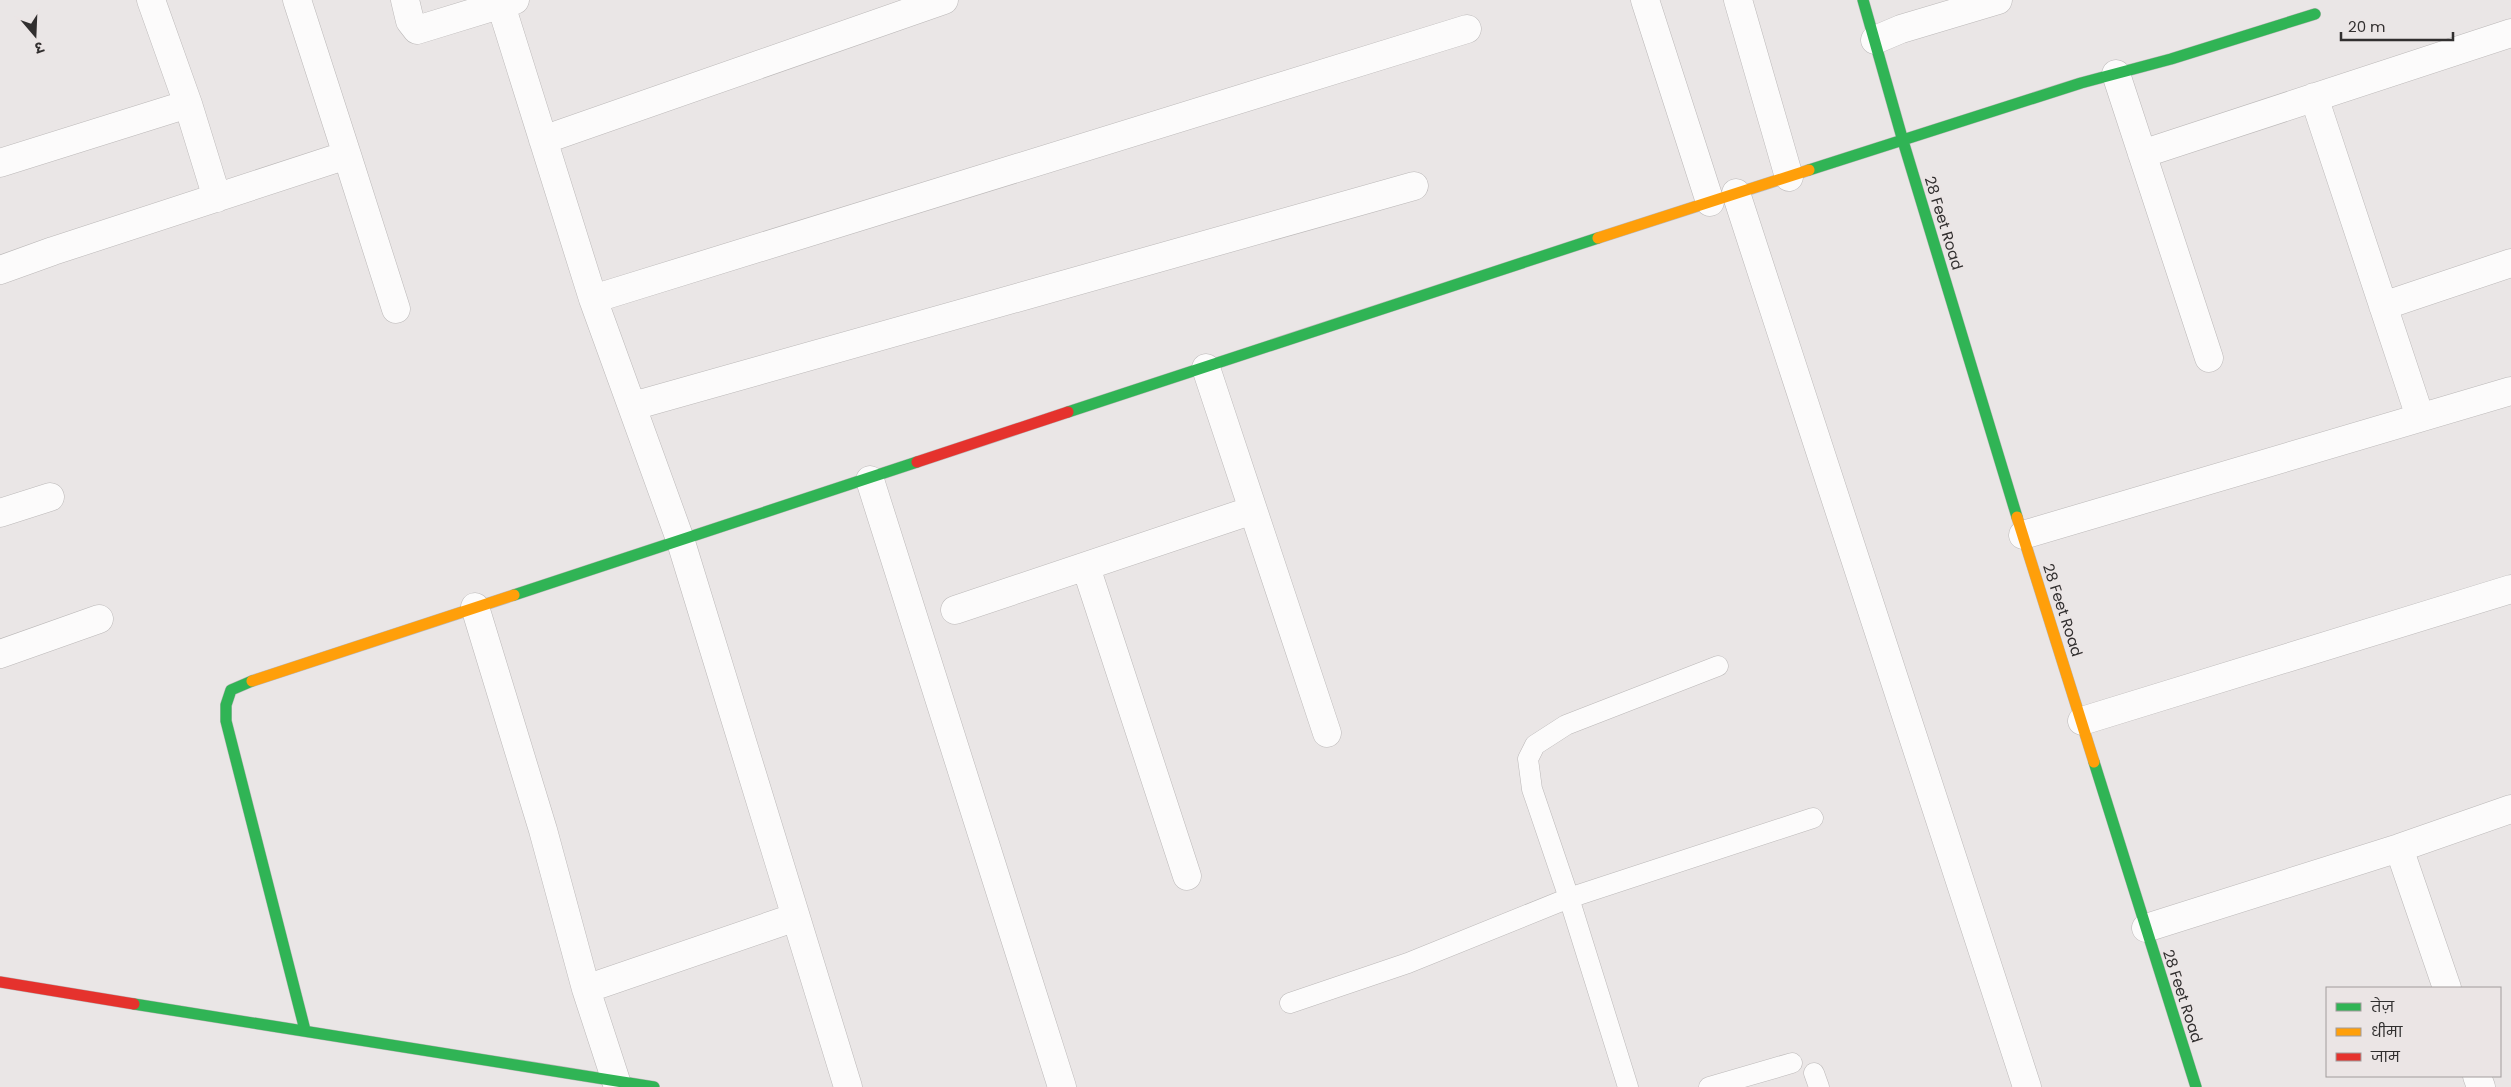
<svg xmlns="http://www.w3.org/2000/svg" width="2511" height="1087" viewBox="0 0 2511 1087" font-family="Poppins,'Noto Sans Devanagari',sans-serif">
<rect width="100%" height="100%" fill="#eae6e6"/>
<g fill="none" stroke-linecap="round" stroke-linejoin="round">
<!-- lane casing -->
<g stroke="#bbb8b8" stroke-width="21">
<path id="lane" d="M1290,1003L1408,963L1569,898L1532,789L1528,759L1535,745L1566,725L1718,666
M1814,1073L1819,1087
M1628,1087L1569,898L1813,818
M1709,1087L1792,1063"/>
</g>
<!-- street casing -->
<g stroke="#bbb8b8" stroke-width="29">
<path id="street" d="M151,0L188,104L217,198
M405,0L410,21L417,30L515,0
M1645,0L1710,202
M1738,0L1789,177
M501,5L593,299L681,542L848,1087
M1875,40L1901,29L1998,0
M2116,74L2209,358
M2314,97L2420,417
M543,140L944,0
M2142,154L2511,33
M347,155L396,309
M0,163L188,104
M1736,193L2027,1087
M0,270L53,251L347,155L297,0
M593,299L1467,29
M2383,306L2511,263
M1206,368L1327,733
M633,406L1414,186
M870,480L1062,1087
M0,513L50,497
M2023,535L2511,391
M1086,567L1187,876
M475,607L543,830L586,989L616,1081
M955,610L1253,510
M0,654L99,619
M2082,721L2511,589
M2399,848L2447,988
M2146,928L2399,848L2511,809
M586,989L796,917
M2477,1076L2481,1087"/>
</g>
<!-- fast casing -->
<g stroke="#bbb8b8" stroke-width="12">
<path id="fast" d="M1863,0L1903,141L2017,517
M1809,170L2081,83L2171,59L2315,14
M1068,412L1598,238
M514,595L917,462
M252,681L231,690L226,705V721L305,1030
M2094,762L2196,1087
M134,1004L654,1087"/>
</g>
<!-- slow casing -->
<g stroke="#bbb8b8" stroke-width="12">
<path id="slow" d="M1598,238L1809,170
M2017,517L2094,762
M252,681L514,595"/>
</g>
<!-- jam casing -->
<g stroke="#bbb8b8" stroke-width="12">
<path id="jam" d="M917,462L1068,412
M0,982L134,1004"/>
</g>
<!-- lane -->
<use href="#lane" stroke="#fcfbfb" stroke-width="20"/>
<!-- street -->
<use href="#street" stroke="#fcfbfb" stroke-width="28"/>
<!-- fast -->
<use href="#fast" stroke="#30b455" stroke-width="11"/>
<!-- slow -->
<use href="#slow" stroke="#ff9f0a" stroke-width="11"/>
<!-- jam -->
<use href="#jam" stroke="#e5322d" stroke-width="11"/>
</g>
<g text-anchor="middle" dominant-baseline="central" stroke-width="4" stroke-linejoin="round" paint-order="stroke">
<!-- street labels -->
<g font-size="15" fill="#312f2f" stroke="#ebe5e5">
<text transform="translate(1944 223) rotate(73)">28 Feet Road</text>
<text transform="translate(2063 610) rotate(72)">28 Feet Road</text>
<text transform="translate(2183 996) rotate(72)">28 Feet Road</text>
</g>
</g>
<!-- legend -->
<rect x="2326" y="987" width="175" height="90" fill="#ebe5e5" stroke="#a19c9c"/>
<rect x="2336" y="1003" width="25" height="8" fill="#30b455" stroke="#a19c9c"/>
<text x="2371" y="1012" font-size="15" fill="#312f2f">तेज़</text>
<rect x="2336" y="1028" width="25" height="8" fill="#ff9f0a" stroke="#a19c9c"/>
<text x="2371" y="1037" font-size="15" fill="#312f2f">धीमा</text>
<rect x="2336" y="1053" width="25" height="8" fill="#e5322d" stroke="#a19c9c"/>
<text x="2371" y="1062" font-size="15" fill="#312f2f">जाम</text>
<!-- north arrow -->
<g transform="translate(35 35) rotate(161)" stroke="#ebe5e5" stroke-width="4" paint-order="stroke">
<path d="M0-4L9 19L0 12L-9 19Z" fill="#312f2f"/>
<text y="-8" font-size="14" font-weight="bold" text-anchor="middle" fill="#312f2f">उ</text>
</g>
<!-- scale -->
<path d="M2341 32v8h112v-8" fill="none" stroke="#312f2f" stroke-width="2.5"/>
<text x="2348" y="32" font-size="15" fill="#312f2f" stroke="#ebe5e5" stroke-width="4" paint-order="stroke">20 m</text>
</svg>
